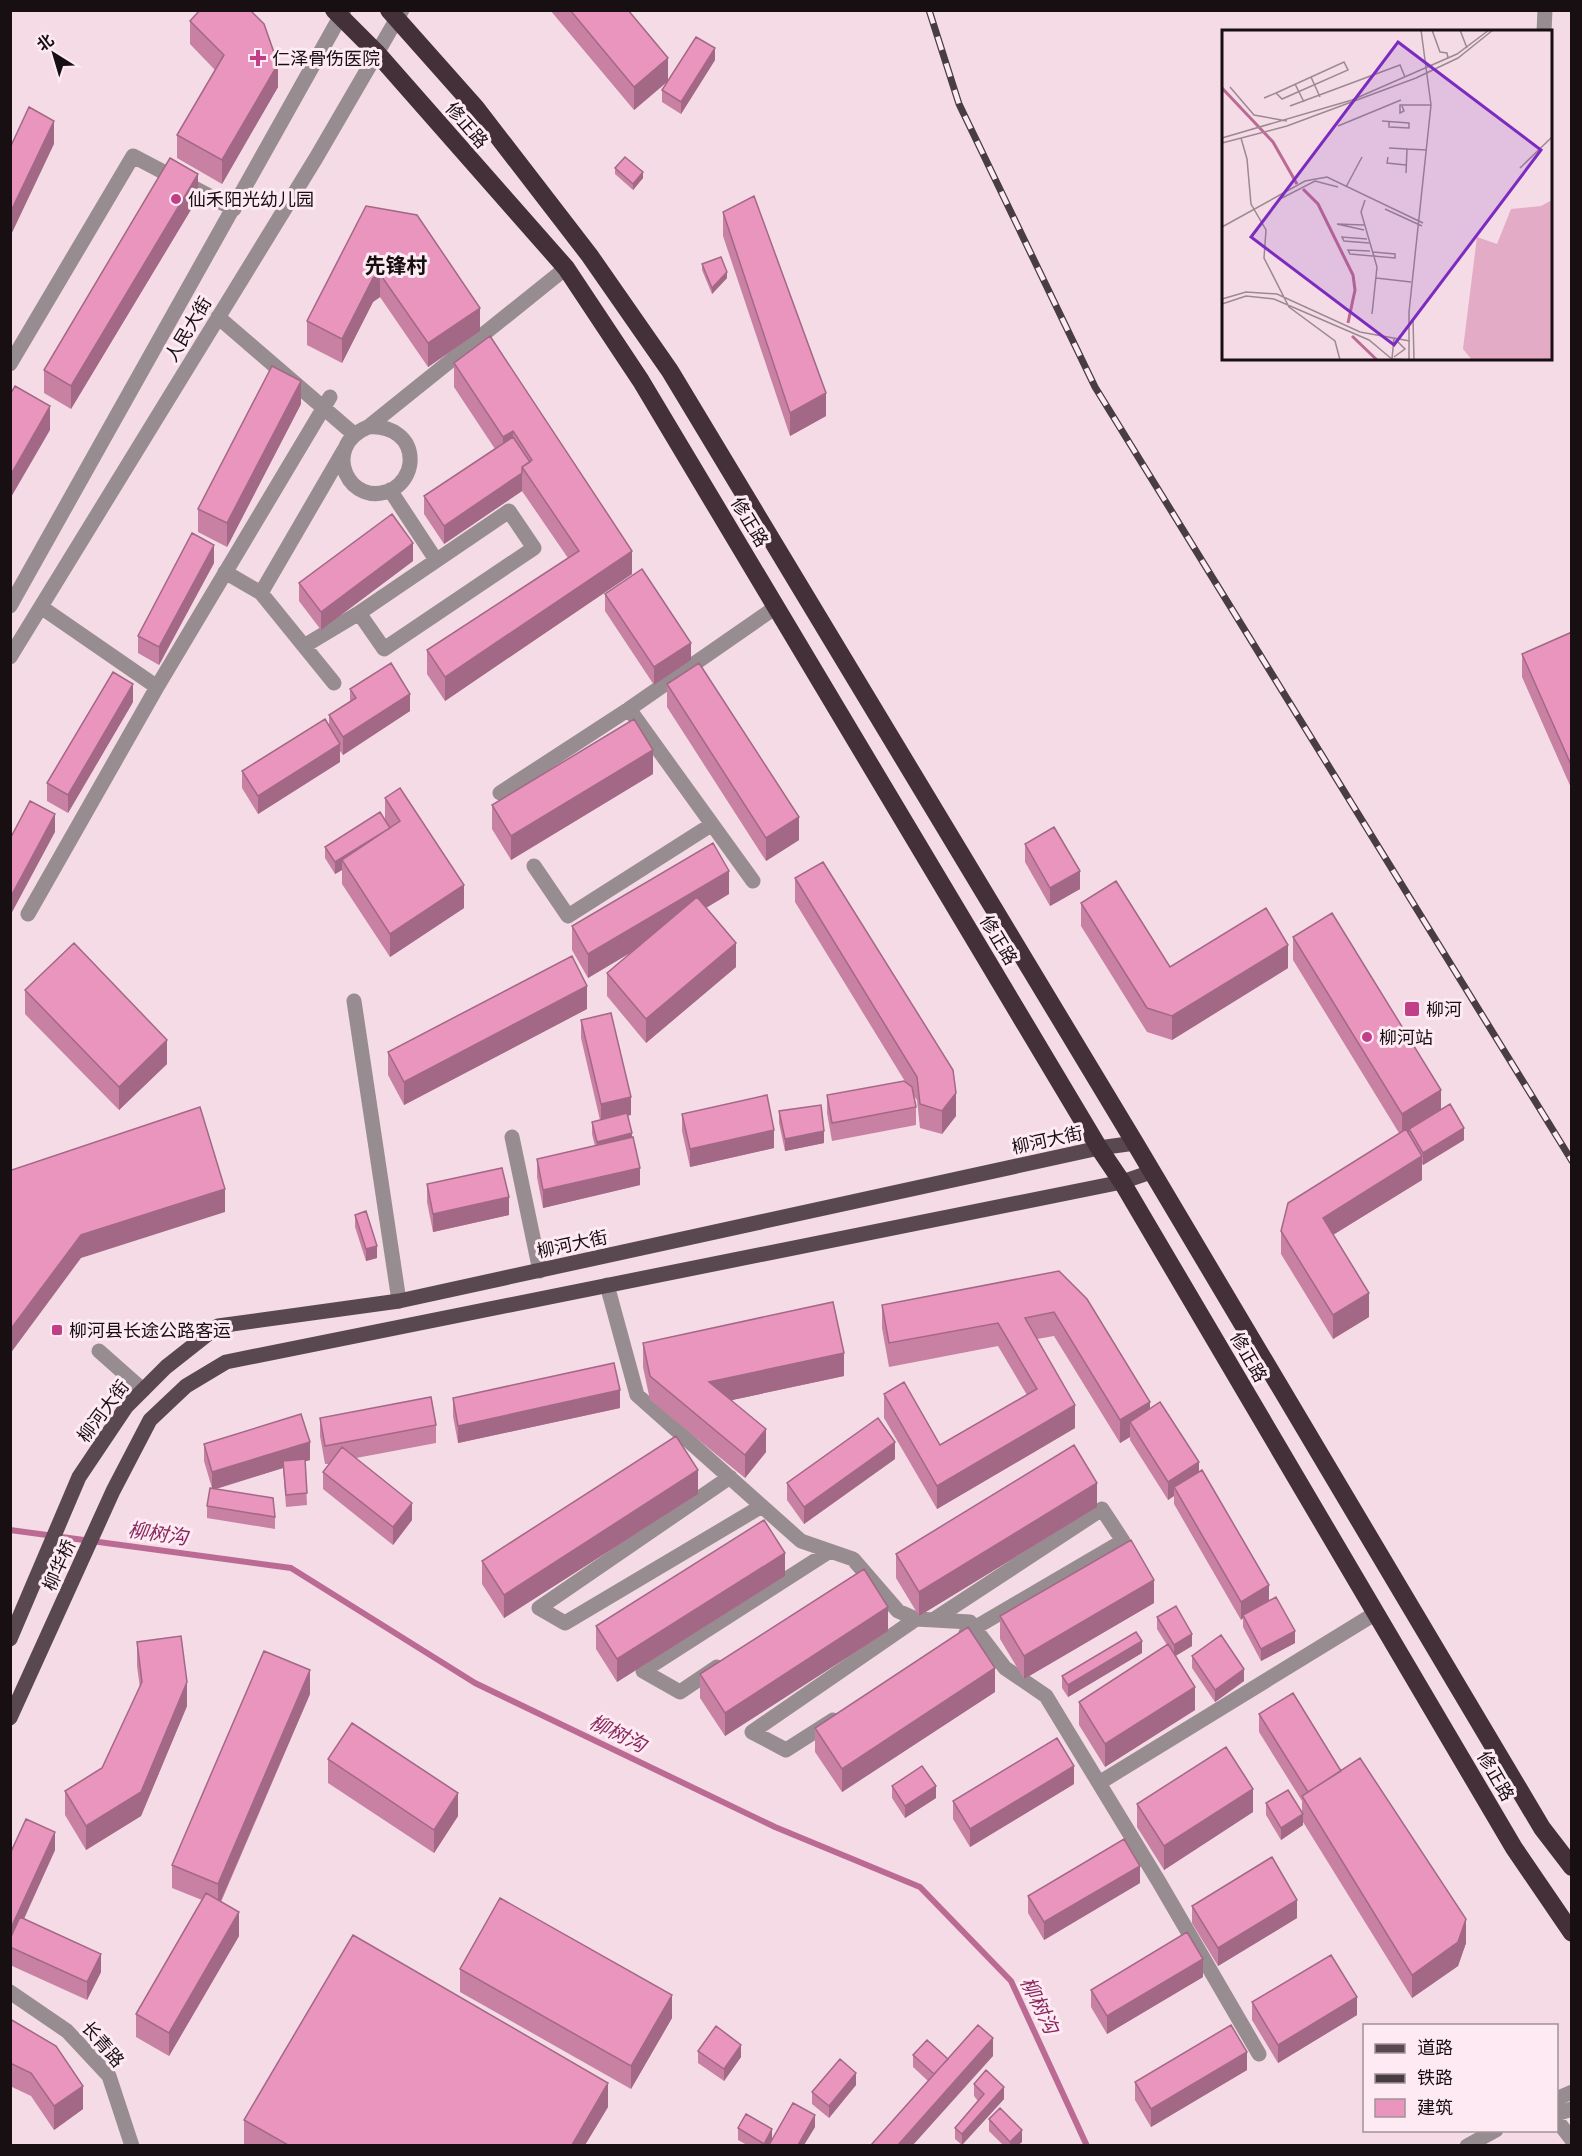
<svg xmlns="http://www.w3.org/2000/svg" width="1582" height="2156" viewBox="0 0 1582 2156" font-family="Quicksand,'Noto Sans SC',sans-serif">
<rect width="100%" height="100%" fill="#f4dbe6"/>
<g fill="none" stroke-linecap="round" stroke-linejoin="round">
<!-- stream -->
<path stroke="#bb6b93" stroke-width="6" d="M10,1530L291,1568L475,1683L775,1827L920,1887L1011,1981L1087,2146"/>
<!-- minor -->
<path stroke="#978d91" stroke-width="15" d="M1544,32L1545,10
M218,317L355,435
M10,364L133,156L234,209
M368,427C391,425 412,438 410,463C409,474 402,484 393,489C350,511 319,447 368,427L566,268
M390,490L436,560
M225,572L261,593L334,683
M261,593L344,450
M10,606L344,10
M41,607L157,687
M304,646L359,613L509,511L534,548L384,649L359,613
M10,657L316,158L402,10
M629,709L776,607
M500,793L629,709L753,881
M534,866L568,916L711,825
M28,914L157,687L330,397
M354,1001L399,1301
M512,1137L540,1271
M607,1285L637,1395L801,1541L853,1559L898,1611L916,1619L970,1622L1005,1668L1046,1696L1159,1882L1259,2054
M99,1351L143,1390
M730,1477L539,1608L565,1623L762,1506
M933,1620L1102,1509L1123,1541L966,1633
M717,1667L680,1692L643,1671L830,1551
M833,1720L786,1750L752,1732L916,1619
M1099,1783L1376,1613
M10,1992L67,2031L109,2076L132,2146
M1556,2099L1572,2092
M1556,2114L1572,2109
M1556,2119L1572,2140
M1467,2146L1496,2130"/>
<!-- major -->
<path stroke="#59484f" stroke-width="15" d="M10,1639L79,1477L126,1407L166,1367L218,1326L399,1301L1099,1148L1135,1143
M10,1718L113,1491L150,1420L186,1386L226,1362L1122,1182L1151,1172"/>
<!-- highway -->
<path stroke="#433039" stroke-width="18" d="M334,10L376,52L566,268L641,381L1099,1148L1122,1182L1514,1848L1572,1933
M389,10L476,108L590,256L670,371L1135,1143L1542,1828L1572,1867"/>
<!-- rail casing -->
<g stroke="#483d41" stroke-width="7">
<path id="rail" d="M929,10L959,104L1095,387L1572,1161"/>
</g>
<!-- rail -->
<use href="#rail" stroke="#feeaf2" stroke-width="4.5" stroke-dasharray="14" stroke-linecap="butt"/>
</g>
<!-- wall -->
<path fill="#c880a3" d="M550,10H628L668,80L715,60L681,114L662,102V90L667,82L634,110Z
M190,21L278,87L222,184L177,158V135L215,70L190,44Z
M615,168L643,178L633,190L615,174Z
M198,198L71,409L44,393V370Z
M366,206L480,331L428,367L380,297L373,302L342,363L307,345V321Z
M723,212L826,416L790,436L723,236Z
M702,264L727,278L712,294L702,270Z
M490,336L632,574L445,701L427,674V650L568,558L522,491L444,544L424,514V496L495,449L454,387V363Z
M301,404L227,547L198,532V509Z
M413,561L321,630L299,601V583Z
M214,563L159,665L138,653V636Z
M605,594L691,660L654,685L605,611Z
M1572,632V790L1522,677V654Z
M667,684L799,840L766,861L667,707Z
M350,689L410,711L343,755L340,751V762L258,814L242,788V771L329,725V715L350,701Z
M133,702L68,813L47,801V783Z
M653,774L511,860L492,829V805Z
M385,798L464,908L390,957L342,884V870L335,874L325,858V847L385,819Z
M1025,844L1080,889L1050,906L1025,862Z
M795,878L956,1116L942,1134L920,1128L917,1100L914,1096L916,1107V1125L832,1141L827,1113V1095L906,1083L795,902Z
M729,894L706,908L736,967L646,1043L607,996V973L633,951L588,978L572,950V926Z
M1081,903L1170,967L1288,968L1172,1040L1147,1032L1081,926Z
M1293,937L1441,1110L1464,1140L1423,1165L1422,1164V1180L1333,1235L1369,1317L1333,1339L1281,1254V1231L1399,1133L1293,960Z
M25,990L167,1064L119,1110L25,1014Z
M587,1009L404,1105L388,1075V1052Z
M581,1020L631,1115H628L640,1185L543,1208L537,1177V1159L595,1146L592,1134V1122L600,1120L581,1038Z
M779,1111L824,1143L785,1151L779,1123Z
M682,1114L774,1148L690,1167L682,1131Z
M427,1184L509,1215L433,1232L427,1202Z
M355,1215L377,1258L366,1261L355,1227Z
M1059,1271L1150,1409L1199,1472L1269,1601L1295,1643L1261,1661L1243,1627V1618L1241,1620L1174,1504V1496L1168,1500L1130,1440V1437L1120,1443L1054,1336L1037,1339L1075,1428L937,1509L884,1418V1394L940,1445L1027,1395L998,1346L889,1367L882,1328V1305Z
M643,1343L844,1376L732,1400L766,1452L745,1478L650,1400L643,1367Z
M453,1398L620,1408L458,1443L453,1416Z
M320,1418L436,1425V1443L356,1458L412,1520L393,1545L323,1489V1472L329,1464H325L320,1436Z
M204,1444L310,1460L305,1461L307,1505L286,1507L283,1468L216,1489L275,1517V1529L207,1518V1506L212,1488L204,1461Z
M895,1459L804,1524L787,1500V1483Z
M698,1494L504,1618L482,1584V1561Z
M1097,1507L919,1616L896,1578V1554Z
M785,1576L617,1682L596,1649V1626Z
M1154,1603L1024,1679L1000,1639V1616Z
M1157,1617L1192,1646L1175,1656L1195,1710L1105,1767L1079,1725V1702L1167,1645L1157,1629Z
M888,1631L725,1736L700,1698V1674Z
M137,1642L187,1706L141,1816L86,1850L65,1815V1791L102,1768L140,1688L137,1666Z
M1142,1653L1068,1697L1062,1688V1676Z
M1192,1656L1244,1681L1215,1702L1192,1668Z
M995,1692L842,1792L815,1752V1728Z
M310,1694L221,1902L239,1936L169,2056L136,2037V2014L202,1900L172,1888V1865Z
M1259,1714L1341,1771L1466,1943L1458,1966L1412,1998L1303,1822V1825L1281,1840L1266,1815V1803L1302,1812V1801L1259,1732Z
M328,1759L458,1816L434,1853L328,1783Z
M1074,1784L970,1847L953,1819V1801Z
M892,1786L936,1798L905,1818L892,1798Z
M1137,1804L1253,1812L1164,1870L1137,1827Z
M55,1850L24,1919L101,1972L87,2000L10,1965V1854Z
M1140,1883L1044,1940L1028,1913V1896Z
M1192,1906L1297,1918L1218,1966L1192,1923Z
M460,1969L672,2018L631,2089L460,1992Z
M1203,1977L1107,2034L1091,2007V1990Z
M1252,2002L1357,2015L1278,2063L1252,2020Z
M10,2019L83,2109L54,2130L31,2096L10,2086Z
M698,2051L741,2057L724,2081L698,2063Z
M913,2055L948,2059L993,2056L928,2081L913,2067Z
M1247,2070L1151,2127L1135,2100V2082Z
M974,2084L1004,2099L962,2145L955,2139V2128L978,2101L974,2096Z
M856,2085L829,2118L812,2104V2092Z
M608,2107L585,2145H248L244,2144V2120Z
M989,2119L1022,2142L1018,2145H1003L989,2131Z
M815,2127L804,2145H747L738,2140V2128L772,2140Z"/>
<!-- shaded-wall -->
<path fill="#a36885" d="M715,48V60L681,114V102Z
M668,58V81L634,110V87Z
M278,64V87L222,184V160Z
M54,121V144L10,237V213Z
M643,172V178L633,190V184Z
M198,174V198L71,409V386Z
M727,272V278L712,294V288Z
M380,274V297L373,302L342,363V339L373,278Z
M480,308V331L428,367V343Z
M301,381V404L227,547V523Z
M826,393V416L790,436V413Z
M50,406V430L10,499V476Z
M513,431V455L503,461V437Z
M522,473V491L444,544V526Z
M413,543V561L321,630V612Z
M214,545V563L159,665V647Z
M632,551V574L445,701V677Z
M691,643V660L654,685V667Z
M133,684V702L68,813V795Z
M410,694V711L343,755V737Z
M340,744V762L258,814V796Z
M653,750V774L511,860V836Z
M55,814V832L10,916V898Z
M799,817V840L766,861V838Z
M390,828L342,860V870L335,874V862Z
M729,871V894L588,978V954Z
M1080,871V889L1050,906V888Z
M464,885V908L390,957V934Z
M736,943V967L646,1043V1019Z
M1288,945V968L1172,1040V1016Z
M587,986V1009L404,1105V1082Z
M167,1040V1064L119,1110V1087Z
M1441,1090V1113L1409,1129V1133L1402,1138V1114Z
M956,1093V1116L942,1134V1111Z
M631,1097V1115L601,1122V1104Z
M1464,1128V1140L1423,1165V1153Z
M774,1130V1148L690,1167V1149Z
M824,1131V1143L785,1151V1139Z
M632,1133V1145L597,1154V1142Z
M1422,1156V1180L1323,1241V1218Z
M640,1168V1185L543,1208V1190Z
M225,1189V1212L81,1258L10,1354V1330L81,1235Z
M509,1197V1215L433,1232V1214Z
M377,1246V1258L366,1261V1249Z
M1369,1293V1317L1333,1339V1315Z
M844,1353V1376L709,1405V1382Z
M620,1390V1408L458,1443V1426Z
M1150,1402V1425L1130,1422V1437L1120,1443V1420Z
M1075,1405V1428L937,1509V1486Z
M766,1429V1452L745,1478V1455Z
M310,1442V1460L284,1468L283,1461V1468L212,1490V1472Z
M895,1442V1459L804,1524V1507Z
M1199,1462V1480L1174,1487V1496L1168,1500V1482Z
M698,1470V1494L504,1618V1595Z
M1097,1483V1507L919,1616V1592Z
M412,1503V1520L393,1545V1527Z
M785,1553V1576L617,1682V1659Z
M1154,1580V1603L1024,1679V1656Z
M1269,1585V1603L1243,1615V1618L1241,1620V1602Z
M888,1607V1631L725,1736V1713Z
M1295,1631V1643L1261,1661V1649Z
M1192,1634V1646L1174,1657V1645Z
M1142,1641V1653L1068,1697V1685Z
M995,1668V1692L842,1792V1769Z
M1244,1669V1681L1215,1702V1690Z
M310,1670V1694L218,1907V1884Z
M187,1682V1706L141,1816L86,1850V1826Z
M1195,1687V1710L1105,1767V1744Z
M1074,1766V1784L970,1847V1829Z
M936,1786V1798L905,1818V1806Z
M1253,1789V1812L1164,1870V1846Z
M458,1793V1816L434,1853V1830Z
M1303,1814V1825L1281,1840V1828Z
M55,1832V1850L11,1947L10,1930Z
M1140,1866V1883L1044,1940V1922Z
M1297,1900V1918L1218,1966V1948Z
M239,1912V1936L169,2056V2033Z
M1466,1919V1943L1458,1966L1412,1998V1975Z
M101,1954V1972L87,2000V1982Z
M1203,1959V1977L1107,2034V2016Z
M672,1995V2018L631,2089V2066Z
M1357,1997V2015L1278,2063V2045Z
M993,2038V2056L913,2145H898Z
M741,2045V2057L724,2081V2069Z
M1247,2052V2070L1151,2127V2109Z
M856,2073V2085L829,2118V2106Z
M608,2083V2107L585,2145H572Z
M83,2086V2109L54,2130V2106Z
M1004,2087V2099L962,2145V2134Z
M815,2115V2127L804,2145H798Z
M772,2129V2141L770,2145H764V2144Z
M1022,2130V2142L1018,2145H1010V2142Z"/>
<!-- building -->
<path fill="#e995be" stroke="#a36885" stroke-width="1.5" d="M200,10H250L264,24L278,64L222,160L177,135L224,55L190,21Z
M570,10H628L668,58L634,87Z
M696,37L715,48L681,102L662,90Z
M29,107L54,121L10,213V148Z
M625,157L643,172L633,184L615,168Z
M170,158L198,174L71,386L44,370Z
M754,196L826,393L790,413L723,212Z
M366,206L417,215L480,308L428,343L380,274L373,278L342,339L307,321Z
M721,257L727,272L712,288L702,264Z
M490,336L632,551L445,677L427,650L579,551L522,467L532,460L513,431L503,437L454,363Z
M272,366L301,381L227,523L198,509Z
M15,386L50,406L10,476V395Z
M513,437L530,462L522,467V473L444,526L424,496Z
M392,514L413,543L321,612L299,583Z
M192,533L214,545L159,647L138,636Z
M642,569L691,643L654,667L605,594Z
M1572,632V767L1522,654Z
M391,663L410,694L343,737L329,715L356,698L350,689Z
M699,663L799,817L766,838L667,684Z
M113,672L133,684L68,795L47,783Z
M325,719L340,744L258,796L242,771Z
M634,719L653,750L511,836L492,805Z
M400,788L464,885L390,934L342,860L400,821L385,798Z
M30,801L55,814L10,898V839Z
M380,812L390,828L335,862L325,847Z
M1054,827L1080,871L1050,888L1025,844Z
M713,843L729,871L588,954L572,926Z
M823,862L953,1070L956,1093L942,1111L920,1104L917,1077L795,878Z
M1116,881L1170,967L1266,908L1288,945L1172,1016L1147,1008L1081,903Z
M697,897L736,943L646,1019L607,973Z
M1332,913L1441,1090L1402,1114L1293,937Z
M74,943L167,1040L119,1087L25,990Z
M572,956L587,986L404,1082L388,1052Z
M611,1013L631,1097L601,1104L581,1020Z
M904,1081L912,1087L916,1107L832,1123L827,1095Z
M767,1095L774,1130L690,1149L682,1114Z
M1450,1104L1464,1128L1423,1153L1409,1129Z
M821,1105L824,1131L785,1139L779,1111Z
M200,1107L225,1189L81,1235L10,1330V1169L12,1170Z
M627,1113L632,1133L597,1142L592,1122Z
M1406,1129L1422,1156L1323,1218L1369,1293L1333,1315L1281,1231L1288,1203Z
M633,1137L640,1168L543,1190L537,1159Z
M502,1168L509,1197L433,1214L427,1184Z
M366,1211L377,1246L366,1249L355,1215Z
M1059,1271L1087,1299L1150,1402L1120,1420L1054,1312L1025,1318L1075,1405L937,1486L884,1394L904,1382L940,1445L1037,1389L998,1323L889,1343L882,1305Z
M833,1302L844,1353L709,1382L766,1429L745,1455L650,1376L643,1343Z
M614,1363L620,1390L458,1426L453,1398Z
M431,1397L436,1425L325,1446L320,1418Z
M1160,1402L1199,1462L1168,1482L1130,1422Z
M301,1414L310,1442L212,1472L204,1444Z
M878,1418L895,1442L804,1507L787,1483Z
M676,1436L698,1470L504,1595L482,1561Z
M1074,1445L1097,1483L919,1592L896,1554Z
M342,1447L412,1503L393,1527L323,1472Z
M305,1459L307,1493L286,1495L283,1461Z
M1202,1470L1269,1585L1241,1602L1174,1487Z
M210,1488L273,1498L275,1517L207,1506Z
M764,1520L785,1553L617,1659L596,1626Z
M1131,1540L1154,1580L1024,1656L1000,1616Z
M864,1569L888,1607L725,1713L700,1674Z
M1276,1597L1295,1631L1261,1649L1243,1615Z
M1176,1606L1192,1634L1174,1645L1157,1617Z
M968,1627L995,1668L842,1769L815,1728Z
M1136,1632L1142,1641L1068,1685L1062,1676Z
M1221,1635L1244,1669L1215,1690L1192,1656Z
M181,1636L187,1682L141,1792L86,1826L65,1791L102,1768L142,1682L137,1642Z
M1168,1644L1195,1687L1105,1744L1079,1702Z
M264,1651L310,1670L218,1884L172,1865Z
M1293,1693L1341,1771L1308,1792L1259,1714Z
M352,1723L458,1793L434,1830L328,1759Z
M1057,1738L1074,1766L970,1829L953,1801Z
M1226,1747L1253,1789L1164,1846L1137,1804Z
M1360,1758L1466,1919L1458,1942L1412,1975L1302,1796Z
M922,1766L936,1786L905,1806L892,1786Z
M1288,1790L1303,1814L1281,1828L1266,1803Z
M26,1819L55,1832L10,1930V1854Z
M1124,1839L1140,1866L1044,1922L1028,1896Z
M1272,1857L1297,1900L1218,1948L1192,1906Z
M206,1893L239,1912L169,2033L136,2014Z
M500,1898L672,1995L631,2066L460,1969Z
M20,1917L101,1954L87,1982L10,1947V1939Z
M1187,1932L1203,1959L1107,2016L1091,1990Z
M353,1935L608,2083L572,2145H288L244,2120Z
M1331,1955L1357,1997L1278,2045L1252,2002Z
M10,2019L56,2046L83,2086L54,2106L31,2073L10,2063Z
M978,2025L993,2038L898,2145H871Z
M1231,2025L1247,2052L1151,2109L1135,2082Z
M716,2026L741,2045L724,2069L698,2051Z
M927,2040L948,2059L934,2074L913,2055Z
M840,2059L856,2073L829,2106L812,2092Z
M986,2070L1004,2087L962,2134L955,2128L984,2094L974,2084Z
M793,2103L815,2115L798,2145H769Z
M1000,2108L1022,2130L1010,2142L989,2119Z
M746,2114L772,2129L764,2144L738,2128Z"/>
<!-- markers -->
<g fill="#c13f88" stroke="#feeaf2" stroke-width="2">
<path d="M255 49h6v6h6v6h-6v6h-6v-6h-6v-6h6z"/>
<circle cx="176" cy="199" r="6"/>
<rect x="1404" y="1001" width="16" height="16" rx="3"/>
<circle cx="1367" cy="1037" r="6"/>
<rect x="51" y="1324" width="12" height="12" rx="3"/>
</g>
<g text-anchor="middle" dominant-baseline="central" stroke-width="6" stroke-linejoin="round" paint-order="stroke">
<!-- poi labels -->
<g font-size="18" fill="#170f12" stroke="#feeaf2" text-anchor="start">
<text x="272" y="58">仁泽骨伤医院</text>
<text x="188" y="199">仙禾阳光幼儿园</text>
<text x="1426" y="1009">柳河</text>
<text x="1379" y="1037">柳河站</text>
<text x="69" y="1330">柳河县长途公路客运</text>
</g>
<!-- street labels -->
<g font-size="18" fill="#170f12" stroke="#feeaf2">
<text transform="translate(467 125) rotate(49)">修正路</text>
<text transform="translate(188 329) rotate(-59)">人民大街</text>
<text transform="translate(750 522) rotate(59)">修正路</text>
<text transform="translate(999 940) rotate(59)">修正路</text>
<text transform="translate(1047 1140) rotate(-12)">柳河大街</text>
<text transform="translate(572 1244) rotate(-12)">柳河大街</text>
<text transform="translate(1249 1357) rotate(60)">修正路</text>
<text transform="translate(103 1411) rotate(-53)">柳河大街</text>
<text transform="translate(59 1565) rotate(-66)">柳华桥</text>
<text transform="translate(1496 1776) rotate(60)">修正路</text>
<text transform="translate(103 2044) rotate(49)">长青路</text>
</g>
<!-- water labels -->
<g font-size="20" font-style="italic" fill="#88275e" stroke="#feeaf2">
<text transform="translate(158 1533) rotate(8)">柳树沟</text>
<text transform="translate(618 1733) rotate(26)">柳树沟</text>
<text transform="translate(1040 2005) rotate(64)">柳树沟</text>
</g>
<!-- quarter labels -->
<g font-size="21" font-weight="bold" fill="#170f12" stroke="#feeaf2">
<text x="396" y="265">先锋村</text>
</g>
</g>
<!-- overview -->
<g transform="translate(1222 30)">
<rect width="330" height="330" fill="#f4dbe6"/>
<path d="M330,170V330H250L241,319L255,207L275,214L289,179L319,176Z" fill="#e3abc5"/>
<path fill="none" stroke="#bb6b93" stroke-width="3" d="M0,58L51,112L75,154M81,159L96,174L131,245L133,260L126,293M130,306L155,330"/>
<path fill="none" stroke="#9c8991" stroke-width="1.5" d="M210,0L218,22L225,23L226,28M238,0L245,18M89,47L98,67M73,54L82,72M8,57L32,85L65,91M42,68L54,63L122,32L126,40L60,69L54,63M68,76L178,35L183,47M180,76L182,81L178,83V75H209M160,91L187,93V98L167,97V92M116,96L179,70M0,108L130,70L235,24L267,0M19,108L25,129L29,174L44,200L42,228L67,277L113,311L118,330M0,113L65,96L194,48L236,28L271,0M167,118L185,119L184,143M185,119L205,120M166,127L165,133L184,135M298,138L330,107M124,157L140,127M60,168L93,151L116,157M143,170L139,182L155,237L150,284M163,179L200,196M142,195L115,194L142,200M0,197L83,151L105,147L201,193M145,209L120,207L122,211L147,213M148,221L126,220L128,224L173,228V224L151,222M154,248L189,252M0,269L24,262L55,264L138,302L188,311M0,274L24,266L52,269L147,310L171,330M191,289L192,330M172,308L170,329L187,330M172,327L183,319L174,310M187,330V282L209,75L199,0"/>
<path fill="#7b2cbf" fill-opacity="0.15" stroke="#7b2cbf" stroke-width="3" d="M176,12L319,120L172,315L29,207Z"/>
<rect width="330" height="330" fill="none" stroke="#170f12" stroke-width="3"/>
</g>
<!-- border -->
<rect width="1582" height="2156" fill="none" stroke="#170f12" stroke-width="24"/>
<!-- legend -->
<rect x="1363" y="2024" width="195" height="108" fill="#feeaf2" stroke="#a29298" stroke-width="1.5"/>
<rect x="1375" y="2044" width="30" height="9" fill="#59484f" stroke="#a29298" stroke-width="1.5"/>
<text x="1417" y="2054" font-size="18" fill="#170f12">道路</text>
<rect x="1375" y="2074" width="30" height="9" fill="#483d41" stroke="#a29298" stroke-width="1.5"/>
<text x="1417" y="2084" font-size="18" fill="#170f12">铁路</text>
<rect x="1375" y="2099" width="30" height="18" fill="#e995be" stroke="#a29298" stroke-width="1.5"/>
<text x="1417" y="2114" font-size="18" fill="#170f12">建筑</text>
<!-- north arrow -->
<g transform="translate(54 54) rotate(323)" stroke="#feeaf2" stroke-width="4.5" paint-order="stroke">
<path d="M0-4.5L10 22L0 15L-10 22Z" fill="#170f12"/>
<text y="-9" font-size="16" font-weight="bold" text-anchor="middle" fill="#170f12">北</text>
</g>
</svg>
